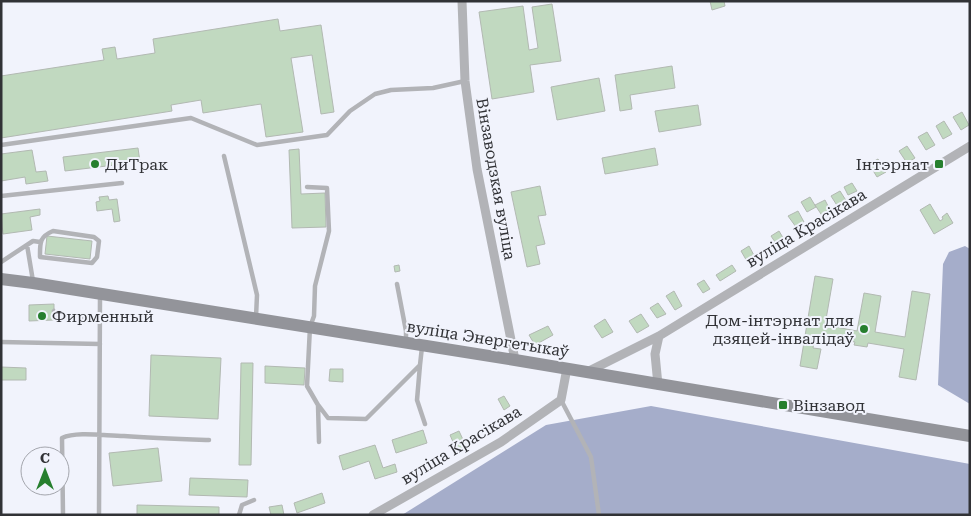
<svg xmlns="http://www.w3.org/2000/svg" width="971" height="516" viewBox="0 0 971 516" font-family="'Roboto Serif',serif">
<rect width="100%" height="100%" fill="#f1f3fc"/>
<!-- forest -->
<path fill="#a5adca" d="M965,246L970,249V404L938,385L943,264L949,252Z
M651,406L970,464V515H402L546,425Z"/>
<!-- building -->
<path fill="#c1d9c0" stroke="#b2b9b2" d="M710,1H724L725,6L712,10Z
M552,4L561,61L530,65L534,92L492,99L479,12L523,6L529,50L538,48L532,7Z
M278,19L280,31L321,25L334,112L321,114L312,55L291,58L303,132L266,137L261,104L203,113L201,100L171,105L172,111L1,138V76L104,60L102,49L115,47L117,59L155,53L153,39Z
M672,66L675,88L630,95L632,109L620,111L615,75Z
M599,78L605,111L557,120L551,87Z
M698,105L701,125L659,132L655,111Z
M962,112L969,125L961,130L953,117Z
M944,121L952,134L943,139L936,126Z
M927,132L935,145L926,150L918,137Z
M907,146L915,158L907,163L899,151Z
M138,148L140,162L65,171L63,157Z
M655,148L658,165L605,174L602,158Z
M299,149L301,194L325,193L326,227L292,228L289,150Z
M32,150L36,172L46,171L48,181L26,184L25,177L1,181V154Z
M878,159L886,172L877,177L869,164Z
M852,183L857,191L848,195L844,187Z
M540,186L546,215L538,216L545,244L536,246L540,264L527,267L511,192Z
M840,191L847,202L838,207L831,196Z
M108,196L109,200L117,199L120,221L114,222L112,209L97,211L96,202L100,201L99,197Z
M810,197L816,207L807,212L801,202Z
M825,200L831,212L823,217L815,205Z
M930,204L940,221L943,219L942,217L947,213L953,223L934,234L920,210Z
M40,209V215L30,217L32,230L3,234L1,214Z
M798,211L804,222L796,227L788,216Z
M779,231L785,241L777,245L771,236Z
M47,236L92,241L90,259L45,254Z
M749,246L756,259L748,263L741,251Z
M399,265L400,271L395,272L394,266Z
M732,265L736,271L720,281L716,275Z
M815,276L833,279L825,325L857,331L864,293L881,296L875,332L905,337L912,291L930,294L916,380L899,377L904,349L868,343L867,347L854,345L855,342L815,335L813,348L821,349L817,369L800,366Z
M704,280L710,289L703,293L697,284Z
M674,291L682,306L675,310L666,296Z
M658,303L666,314L657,318L650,308Z
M54,304V320L29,321V305Z
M641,314L649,326L637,333L629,321Z
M605,319L613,332L602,338L594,326Z
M548,326L553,335L535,345L529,335Z
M151,355L221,358L218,419L149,416Z
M241,363H253L251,465H239Z
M265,366L305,368L304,385L265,383Z
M1,367L26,368V380H1Z
M330,369H343V382L329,381Z
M504,396L510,406L504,410L498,399Z
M423,430L427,443L396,453L392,440Z
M459,431L466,446L457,451L450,435Z
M375,445L383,468L395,464L397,472L375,479L369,461L343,470L339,456Z
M158,448L162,481L113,486L109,453Z
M190,478L248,480L247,497L189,495Z
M322,493L325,503L297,513L294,503Z
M137,505L219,507V515H137Z
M282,505L284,515H271L269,507Z"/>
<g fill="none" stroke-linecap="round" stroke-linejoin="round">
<!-- lane -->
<path stroke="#b2b3b7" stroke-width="4.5" d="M1,145L191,118L257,145L327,135L350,111L375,94L391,90L433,88L465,81
M224,156L257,295L256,317
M307,187L327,188L329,231L315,286L314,316L310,327L307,386L318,405L319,442
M1,196L122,183
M53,231L94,237L99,241L97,257L92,263L40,257C40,243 39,237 53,231Z
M27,245L33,281
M1,262L33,241L40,242
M397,284L406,331V341
M54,311L61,318H100
M1,342L100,344
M420,365L417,400L425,424
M561,400L591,457L599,515
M319,406L328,418L366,419L420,365L422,347
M63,515L62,438C77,431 106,436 124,436C152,438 181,439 209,440
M99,515L100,295
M239,515L242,505L254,500"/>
<!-- street -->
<path stroke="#b2b3b7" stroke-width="9" d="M462,1L465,81L477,169L515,360
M587,372L659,336L970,146
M658,385L655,354L659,336
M373,515L501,442L561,400L567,368"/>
<!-- secondary -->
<path stroke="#93949a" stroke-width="12" d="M1,279L33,283L515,360L970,436"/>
</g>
<!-- markers -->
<g fill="#267f2e" stroke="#f1f3fc" stroke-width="2">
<circle cx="95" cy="164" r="5"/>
<rect x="934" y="159" width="10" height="10" rx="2.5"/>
<circle cx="42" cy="316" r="5"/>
<circle cx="864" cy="329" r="5"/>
<rect x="778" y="400" width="10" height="10" rx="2.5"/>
</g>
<g text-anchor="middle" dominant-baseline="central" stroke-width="4" stroke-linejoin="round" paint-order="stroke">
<!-- poi labels -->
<g font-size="16" fill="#313236" stroke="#f1f3fc" text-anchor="start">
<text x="105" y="164">ДиТрак</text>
<text x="929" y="164" text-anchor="end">Інтэрнат</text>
<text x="52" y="316">Фирменный</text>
<text x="854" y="320" text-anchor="end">Дом-інтэрнат для<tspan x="854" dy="18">дзяцей-інвалідаў</tspan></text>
<text x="793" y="405">Вінзавод</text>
</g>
<!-- street labels -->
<g font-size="16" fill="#313236" stroke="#f1f3fc">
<text transform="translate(496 179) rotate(80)">Вінзаводзкая вуліца</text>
<text transform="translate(806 228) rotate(-31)">вуліца Красікава</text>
<text transform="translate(488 339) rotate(9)">вуліца Энергетыкаў</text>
<text transform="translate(461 445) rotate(-31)">вуліца Красікава</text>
</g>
</g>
<!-- border -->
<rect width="971" height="516" fill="none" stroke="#313236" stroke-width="5"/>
<!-- north arrow -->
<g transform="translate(45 471)"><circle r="24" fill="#f1f3fc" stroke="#a4a6ad"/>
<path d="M0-4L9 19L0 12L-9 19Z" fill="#267f2e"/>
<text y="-8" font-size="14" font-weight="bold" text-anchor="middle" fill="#313236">С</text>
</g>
</svg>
